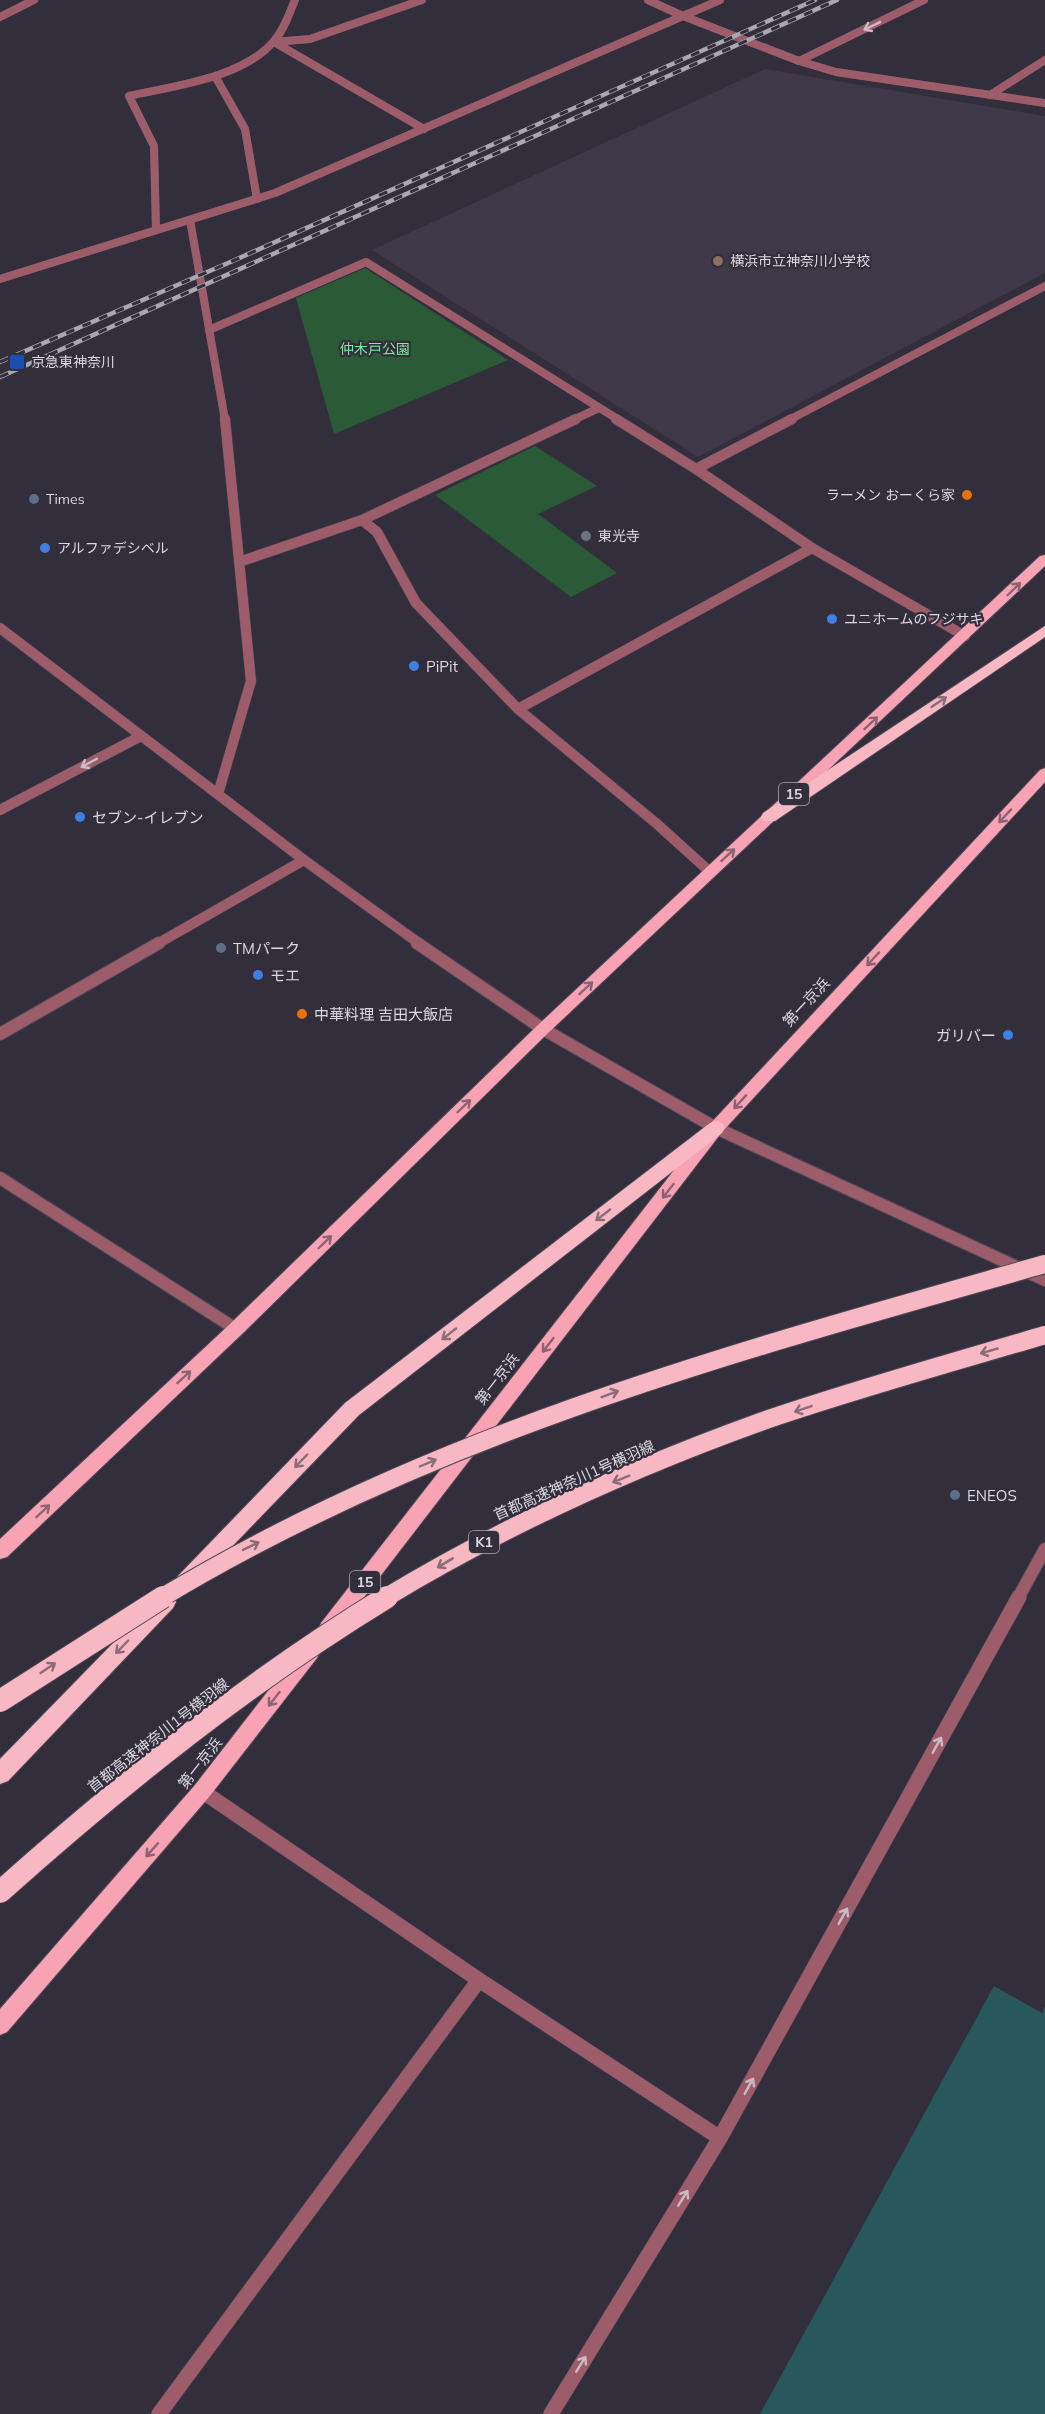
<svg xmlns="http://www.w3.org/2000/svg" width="1045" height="2414" viewBox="0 0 1045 2414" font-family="Mulish,'Noto Sans JP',sans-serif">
<rect width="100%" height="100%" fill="#332e3c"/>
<!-- education -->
<path fill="#3f3849" d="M765,69L1045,116V273L698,457L372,250Z"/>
<!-- green -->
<path fill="#2a5a36" d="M365,268L494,351L508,360L334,434L296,298Z
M535,446L597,486L538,514L617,573L571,597L435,495Z"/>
<!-- water -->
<path fill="#28575c" d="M994,1986L1042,2013L1045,2006V2414H760Z"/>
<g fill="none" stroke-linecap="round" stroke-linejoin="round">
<!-- service casing -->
<g stroke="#4e4957" stroke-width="8">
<path id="service" d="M0,17L34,0
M274,42L310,39L422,0
M209,330L366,262L502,347"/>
</g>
<!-- minor-far3 casing -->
<g stroke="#4e4957" stroke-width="8">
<path id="minor-far3" d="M648,0L683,16L720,0
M274,42L424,129
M799,61L836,72L1045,103
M215,76L245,129L257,199
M990,95L1045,60
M190,220L225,420
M156,230L154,146L129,96C173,86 243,78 274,41C284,30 289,14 295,0
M502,347L619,420
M573,420L599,408
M789,420L1045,286"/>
</g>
<!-- minor-far2 casing -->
<g stroke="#4e4957" stroke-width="11">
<path id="minor-far2" d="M616,419L696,469L792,419
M696,469L812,548L965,636
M362,520L377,532L416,603L518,709L657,824L709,871
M239,562L362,520L576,419
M518,709L812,548
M218,794L251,681L225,419
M0,810L141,736
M157,944L304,860"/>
</g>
<!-- minor-far1 casing -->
<g stroke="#4e4957" stroke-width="14">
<path id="minor-far1" d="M0,1034L159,943
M0,1178L236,1329
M1018,1598L1045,1549"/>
</g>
<!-- minor casing -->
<g stroke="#4e4957" stroke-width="16">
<path id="minor" d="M202,1791L479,1980L720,2138
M159,2414L479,1980
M551,2414L720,2138L1019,1597"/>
</g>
<!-- tertiary-far2 casing -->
<g stroke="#4e4957" stroke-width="8">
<path id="tertiary-far2" d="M0,279L275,193L683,16L799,61L924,0"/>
</g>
<!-- tertiary-far1 casing -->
<g stroke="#4e4957" stroke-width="11">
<path id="tertiary-far1" d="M0,628L304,860L420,944"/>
</g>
<!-- tertiary casing -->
<g stroke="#4e4957" stroke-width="14">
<path id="tertiary" d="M417,943L543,1029L716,1128L1045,1280"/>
</g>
<!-- trunk casing -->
<g stroke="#4e4957" stroke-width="2">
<path id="trunk" d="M1045,555V566L548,1033L242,1334L7,1557L0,1559V1539L230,1324L538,1025L1040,556Z
M1045,768V782L722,1132L335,1635L328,1637L321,1635L319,1629L321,1623L710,1124L1040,770Z
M310,1644L317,1646L320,1652L317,1658L209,1797L7,2032L0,2035V2009L195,1785L303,1646Z"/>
</g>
<!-- motorway casing -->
<g stroke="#4e4957" stroke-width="2">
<path id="motorway" d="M1045,626V637L775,821H763L761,817L763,813Z
M716,1121L722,1123L725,1128L722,1133L359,1415L192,1588L185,1591L178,1588L175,1582L178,1576L345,1403L710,1123Z
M166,1593L173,1596L176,1602L173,1608L8,1781L0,1784V1759L159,1596Z"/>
</g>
<!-- service -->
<use href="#service" stroke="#9d5c69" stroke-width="8"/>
<!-- minor-far3 -->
<use href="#minor-far3" stroke="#9d5c69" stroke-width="8"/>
<!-- minor-far2 -->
<use href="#minor-far2" stroke="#9d5c69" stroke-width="10"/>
<!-- minor-far1 -->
<use href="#minor-far1" stroke="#9d5c69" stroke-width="12"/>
<!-- minor -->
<use href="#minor" stroke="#9d5c69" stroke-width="15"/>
<!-- tertiary-far2 -->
<use href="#tertiary-far2" stroke="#9d5c69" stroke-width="8"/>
<!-- tertiary-far1 -->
<use href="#tertiary-far1" stroke="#9d5c69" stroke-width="10"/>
<!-- tertiary -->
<use href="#tertiary" stroke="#9d5c69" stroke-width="12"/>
<!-- trunk -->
<use href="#trunk" fill="#f8a3b4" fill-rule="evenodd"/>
<!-- motorway -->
<use href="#motorway" fill="#f8b8c3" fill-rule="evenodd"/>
<!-- rail casing -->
<g stroke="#aaa7b1" stroke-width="4.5">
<path id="rail" d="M0,362L235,260L815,0
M0,377L837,0"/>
</g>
<!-- rail -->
<use href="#rail" stroke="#332e3c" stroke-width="3" stroke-dasharray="9" stroke-linecap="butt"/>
<!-- motorway-bridge-far1 casing -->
<g stroke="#4e4957" stroke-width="20" stroke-linecap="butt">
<path id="motorway-bridge-far1" d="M161,1598C436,1432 738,1351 1045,1264
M385,1598C504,1526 632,1468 763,1421C856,1389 951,1363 1045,1335"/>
</g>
<!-- motorway-bridge casing -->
<g stroke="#4e4957" stroke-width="24" stroke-linecap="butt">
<path id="motorway-bridge" d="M0,1701L163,1597
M0,1892C122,1783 248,1682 387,1597"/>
</g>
<!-- motorway-bridge-far1 -->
<use href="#motorway-bridge-far1" stroke="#f8b8c3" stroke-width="18"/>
<!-- motorway-bridge -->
<use href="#motorway-bridge" stroke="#f8b8c3" stroke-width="22"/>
</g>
<!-- one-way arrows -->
<defs><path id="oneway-shaft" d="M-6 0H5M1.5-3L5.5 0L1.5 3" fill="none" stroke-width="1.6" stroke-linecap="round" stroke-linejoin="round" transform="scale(1.5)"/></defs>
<g stroke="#ccbac4">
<use href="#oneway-shaft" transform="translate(872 26) rotate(154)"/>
<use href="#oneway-shaft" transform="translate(89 763) rotate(152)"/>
<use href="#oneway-shaft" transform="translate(937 1745) rotate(-61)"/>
<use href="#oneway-shaft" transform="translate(843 1916) rotate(-61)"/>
<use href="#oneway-shaft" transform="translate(749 2086) rotate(-61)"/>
<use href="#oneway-shaft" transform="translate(683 2198) rotate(-58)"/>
<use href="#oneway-shaft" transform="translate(581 2364) rotate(-58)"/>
</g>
<g stroke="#8c6372">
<use href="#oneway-shaft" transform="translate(1014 589) rotate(-44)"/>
<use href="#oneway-shaft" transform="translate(871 723) rotate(-43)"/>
<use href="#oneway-shaft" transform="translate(1005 816) rotate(133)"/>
<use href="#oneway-shaft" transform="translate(728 855) rotate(-42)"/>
<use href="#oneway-shaft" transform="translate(873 959) rotate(133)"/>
<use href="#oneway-shaft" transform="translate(586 988) rotate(-43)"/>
<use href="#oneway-shaft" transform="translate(740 1102) rotate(133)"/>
<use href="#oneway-shaft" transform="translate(464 1106) rotate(-44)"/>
<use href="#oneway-shaft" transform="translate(668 1191) rotate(128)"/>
<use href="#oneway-shaft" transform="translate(325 1242) rotate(-44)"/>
<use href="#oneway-shaft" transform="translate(548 1345) rotate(128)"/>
<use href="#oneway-shaft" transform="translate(184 1377) rotate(-43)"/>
<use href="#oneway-shaft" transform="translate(43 1511) rotate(-43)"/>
<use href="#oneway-shaft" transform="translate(274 1699) rotate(128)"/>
<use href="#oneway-shaft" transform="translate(152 1850) rotate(131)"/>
</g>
<g stroke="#8c6c79">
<use href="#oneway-shaft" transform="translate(939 702) rotate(-34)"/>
<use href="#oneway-shaft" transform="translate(603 1215) rotate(142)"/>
<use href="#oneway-shaft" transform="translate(449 1334) rotate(142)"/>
<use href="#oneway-shaft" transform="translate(989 1351) rotate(164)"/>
<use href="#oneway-shaft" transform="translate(610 1394) rotate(-20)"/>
<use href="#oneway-shaft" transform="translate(803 1409) rotate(161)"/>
<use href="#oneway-shaft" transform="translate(301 1461) rotate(134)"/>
<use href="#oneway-shaft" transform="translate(428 1463) rotate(-23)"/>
<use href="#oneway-shaft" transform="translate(621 1479) rotate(158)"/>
<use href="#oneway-shaft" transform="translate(251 1546) rotate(-26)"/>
<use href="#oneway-shaft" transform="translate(445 1563) rotate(149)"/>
<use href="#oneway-shaft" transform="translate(122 1647) rotate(134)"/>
<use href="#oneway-shaft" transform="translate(48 1668) rotate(-34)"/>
</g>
<!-- markers -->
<circle fill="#8d6e63" stroke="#332e3c" stroke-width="2" cx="718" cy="261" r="6"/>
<rect fill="#1a4fb4" stroke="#332e3c" stroke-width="2" x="9" y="354" width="16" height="16" rx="3"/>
<g fill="#e8710a" stroke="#332e3c" stroke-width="2">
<circle cx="967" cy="495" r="6"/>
<circle cx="302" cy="1014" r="6"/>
</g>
<g fill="#5c6f8a" stroke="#332e3c" stroke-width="2">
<circle cx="34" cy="499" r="6"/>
<circle cx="221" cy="948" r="6"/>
<circle cx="955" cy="1495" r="6"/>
</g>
<circle fill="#6b7280" stroke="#332e3c" stroke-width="2" cx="586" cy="536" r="6"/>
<g fill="#3f7fe0" stroke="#332e3c" stroke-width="2">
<circle cx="45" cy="548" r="6"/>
<circle cx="832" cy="619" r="6"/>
<circle cx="414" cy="666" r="6"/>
<circle cx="80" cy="817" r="6"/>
<circle cx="258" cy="975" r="6"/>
<circle cx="1008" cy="1035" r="6"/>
</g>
<g text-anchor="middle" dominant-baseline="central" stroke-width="4.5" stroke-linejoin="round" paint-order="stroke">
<!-- far-poi labels -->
<g font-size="14" fill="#dcd9e2" stroke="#332e3c" text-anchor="start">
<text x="730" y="261">横浜市立神奈川小学校</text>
<text x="31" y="362">京急東神奈川</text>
<text x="955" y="495" text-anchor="end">ラーメン おーくら家</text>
<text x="46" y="499">Times</text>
<text x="598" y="536">東光寺</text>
<text x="57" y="548">アルファデシベル</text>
<text x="844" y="619">ユニホームのフジサキ</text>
</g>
<!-- far-park labels -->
<g font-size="14" fill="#7bee99" stroke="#332e3c">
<text x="375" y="349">仲木戸公園</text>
</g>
<!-- shield labels -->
<g fill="#332e3c" stroke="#a9a6b0" stroke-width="1.5">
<rect x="779" y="783" width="30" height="22" rx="4.5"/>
<rect x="469" y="1531" width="30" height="22" rx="4.5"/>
<rect x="350" y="1571" width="30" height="22" rx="4.5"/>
</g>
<g font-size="14" font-weight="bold" fill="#dcd9e2">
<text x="794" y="794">15</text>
<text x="484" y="1542">K1</text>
<text x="365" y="1582">15</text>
</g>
<!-- poi labels -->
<g font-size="15" fill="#dcd9e2" stroke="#332e3c" text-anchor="start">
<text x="426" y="666">PiPit</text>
<text x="92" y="817">セブン-イレブン</text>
<text x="233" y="948">TMパーク</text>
<text x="270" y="975">モエ</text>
<text x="314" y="1014">中華料理 吉田大飯店</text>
<text x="996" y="1035" text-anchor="end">ガリバー</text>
<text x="967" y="1495">ENEOS</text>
</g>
<!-- street labels -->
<g font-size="15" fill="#dcd9e2" stroke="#332e3c">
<text transform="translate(806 1002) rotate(-47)">第一京浜</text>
<text transform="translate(497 1379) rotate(-52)">第一京浜</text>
<text transform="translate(574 1480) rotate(-24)">首都高速神奈川1号横羽線</text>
<text transform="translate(158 1735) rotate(-38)">首都高速神奈川1号横羽線</text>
<text transform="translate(200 1763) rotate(-52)">第一京浜</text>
</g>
</g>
</svg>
